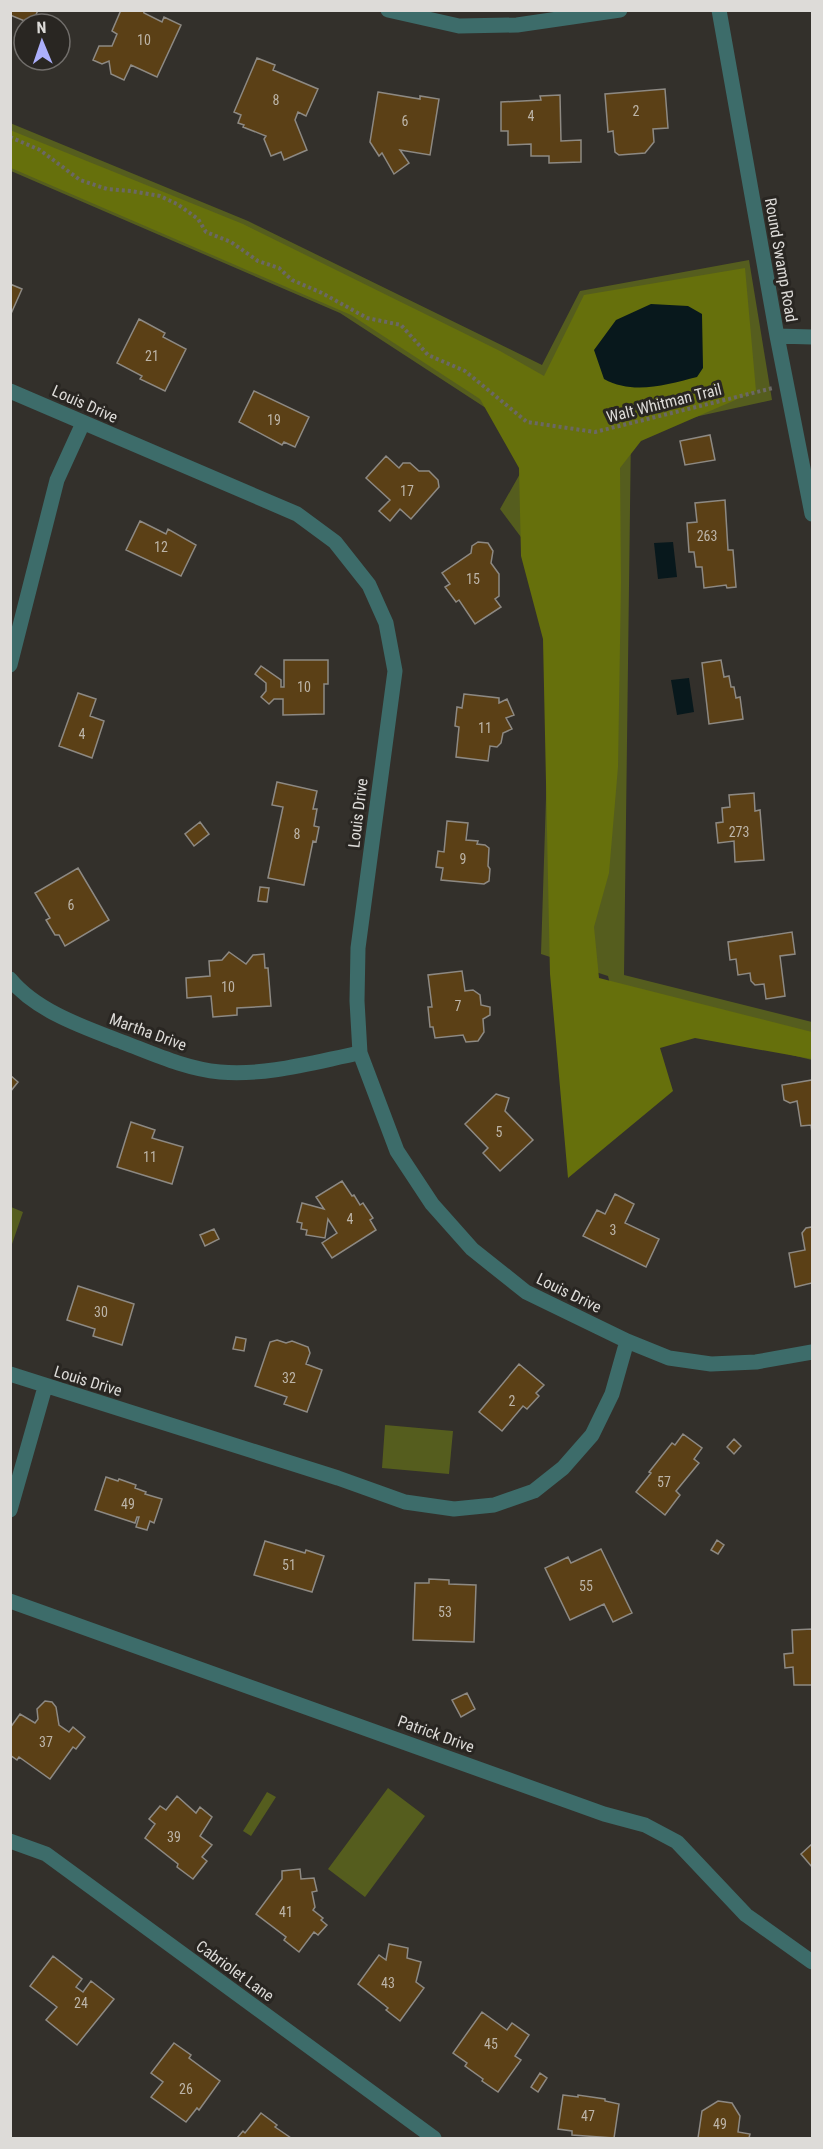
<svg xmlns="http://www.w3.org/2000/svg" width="823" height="2149" viewBox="0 0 823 2149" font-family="'Roboto Condensed',sans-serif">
<rect width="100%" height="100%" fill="#33302b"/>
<!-- green -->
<path fill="#555d1e" d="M10,123L248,221L542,365L580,291L749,260L772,400L631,431L624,975L812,1022V1060L689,1030L628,1056L608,976L541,954L553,580L500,509L538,442L340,313L11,171Z
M11,1207L23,1212L11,1247L10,1207Z
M385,1425L453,1431L449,1474L382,1468Z
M388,1788L425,1816L365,1897L328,1869Z
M267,1792L276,1797L251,1836L243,1831Z"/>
<!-- forest -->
<path fill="#66700c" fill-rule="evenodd" d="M10,130L243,224L500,351L544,376L584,295L745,268L756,391L641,441L620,468L621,582L618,767L609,873L594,927L599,978L812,1032V1059L695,1038L660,1048L673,1091L568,1178L550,974L543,639L521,556L519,468L480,399L351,315L11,168ZM701,348L703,367L594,350Z"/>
<!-- water -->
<path fill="#08181c" d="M651,304L688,306L702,314L703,368L697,377C666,385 633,395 604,379L594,350L616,320Z
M673,542L677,577L658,579L654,543Z
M689,678L694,712L677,715L671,680Z"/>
<!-- building -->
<path fill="#5b4016" stroke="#8d8983" stroke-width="1.5" d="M10,10H38L32,24L10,15Z
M121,10H143L144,13L162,22L164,17L181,25L157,77L131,65L124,80L111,74L109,61L102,64L93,60L99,46H112L117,34L112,31Z
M257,58L275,65L273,70L318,89L306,116L298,112L295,120L307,150L284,160L281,152L271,156L264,139L266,136L243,127L244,125L238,123L241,115L234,112Z
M665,89L668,128L653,129L654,142L645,153L619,155L615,152L613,131L608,132L605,94Z
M378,92L420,99V96L439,99L430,155L400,150L409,163L394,174L382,153L379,156L370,142Z
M560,95L561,141L581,140V162L549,163V156H531V144L508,145V131H501V102L541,100L540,96Z
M10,284L22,289L10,316Z
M139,319L165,333L163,337L186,349L165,391L140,379L142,376L117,363Z
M254,391L309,417L295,447L284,442L282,445L239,422Z
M710,435L715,460L685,465L680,441Z
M386,456L399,468L403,463H410L419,471H429L438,480L439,487L411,519L400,509L390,521L379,511L390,500L366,478Z
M725,500L728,550H733L736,587L727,588L726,585L704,588L702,567H696L694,552H689L687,523L697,522L695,503Z
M140,521L166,534L168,529L196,545L181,576L126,550Z
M478,542L488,543L493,551L491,563L499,574V596L495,599L501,607L475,624L459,600L456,602L445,587L450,584L442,573L471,553L472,546Z
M284,660H328V684H324V714L283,715V699H274L269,704L261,697L266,691V683L255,674L261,666L281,680V687H284Z
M721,660L724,677L729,676L731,687H734L736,698L740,697L743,719L709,724L702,663Z
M78,693L96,699L90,716L104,721L92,758L59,746Z
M464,694L499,698V703L507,699L514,715L506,718L512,729L503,733L501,743L497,747L490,746L488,761L456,757L459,727L455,726L457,707L462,708Z
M277,782L317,791L313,809H317L314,826L319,827L316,842L313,841L304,885L268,878L283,807L272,805Z
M754,793L755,811L760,810L764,860L735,862L734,841L718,843L716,823L723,822L722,808L730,807L729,795Z
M447,821L468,823L466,840L478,841L477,844L485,845L489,848L488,866L490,869L489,881L484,884L441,880L443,868L436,867L438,851L444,852Z
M200,822L209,834L194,846L185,834Z
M78,868L109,920L65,946L59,935H55L46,920L50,918L35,893Z
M260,887L269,888L267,902L258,901Z
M792,932L795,954L780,956L785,996L766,999L764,984L755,985L751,981L750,973L738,975L736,959L730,960L728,942Z
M229,952L246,964L253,955L264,954L265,968H268L271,1006L237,1008V1015L213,1017L211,996L187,998L186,978L210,976L209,961L222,960Z
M462,971L465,991L473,990L480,995L481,1005L490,1007V1015L483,1019L484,1032L478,1041L466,1042L463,1035L435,1038L433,1027H430L428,1007H432L428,975Z
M10,1075L18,1082L10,1092Z
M812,1080V1133L811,1125L801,1126L797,1101L790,1103L784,1100L782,1085Z
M496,1094L509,1098L505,1111L533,1140L500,1171L483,1153L488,1148L465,1124Z
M131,1122L155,1130L152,1138L183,1147L172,1184L117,1167Z
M342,1181L352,1196L354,1195L360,1205L363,1203L373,1218L370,1220L376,1230L332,1258L322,1243L337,1233L328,1219L325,1238L306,1235L307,1230L301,1229L302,1223L297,1222L302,1203L324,1209L316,1197Z
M615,1194L634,1204L625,1223L659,1239L646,1267L583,1236L597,1210L605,1214Z
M812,1227V1283L795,1287L789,1253L805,1250L802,1233L806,1228Z
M214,1229L219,1239L205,1246L200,1235Z
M78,1286L134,1304L122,1345L93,1336L95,1329L67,1320Z
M236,1337L246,1339L244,1351L233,1349Z
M277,1340L286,1343L292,1341L308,1347L310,1353L306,1364L322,1370L307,1412L284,1404L287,1397L255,1386L270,1342Z
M519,1364L544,1385L536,1393L539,1396L527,1409L523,1406L502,1431L479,1412Z
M683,1434L702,1448L694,1459L699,1463L676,1491L680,1495L665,1515L636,1492L651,1473L649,1472L672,1443L675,1445Z
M734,1439L741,1446L734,1454L727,1447Z
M106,1477L118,1481L119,1479L136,1485L135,1488L146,1492L145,1494L162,1499L154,1523L150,1521L147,1530L136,1527L139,1517H137L135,1523L95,1510Z
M717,1540L724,1545L718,1554L711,1550Z
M265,1541L305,1553L306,1550L324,1556L312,1592L254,1575Z
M601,1549L632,1613L613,1622L604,1604L570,1620L545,1568L568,1557L571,1563Z
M429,1579L449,1580V1584L476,1585L474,1642L413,1640L415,1583H429Z
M812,1629V1685H794L793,1667L785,1668L784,1654L793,1653L792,1630Z
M467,1693L475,1709L461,1717L452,1700Z
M45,1701L52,1702L56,1707L59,1725L69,1732L73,1727L85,1737L76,1749L73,1747L50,1779L19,1757L17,1760L10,1755V1728L20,1714L35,1723L38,1719L37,1709Z
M177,1796L196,1813L200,1807L212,1817L200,1836L212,1845L202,1857L207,1861L193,1879L177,1867L178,1864L145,1838L155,1824L149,1819L160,1806L166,1810Z
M812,1844V1867L801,1854Z
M300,1869L301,1879L314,1878L317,1891L312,1892L315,1907L313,1910L323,1918L321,1920L327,1925L318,1935L314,1932L299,1952L284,1940L286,1937L256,1914L282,1879V1871Z
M389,1944L408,1948L407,1958L421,1962L416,1982L424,1988L400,2021L386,2010L388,2008L358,1984L379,1955L386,1960Z
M53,1956L82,1979L76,1987L83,1992L91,1981L114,1999L77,2045L46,2020L57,2007L30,1986Z
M482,2012L507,2030L512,2023L529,2035L515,2056L521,2060L498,2092L482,2081L483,2079L465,2066L467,2063L453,2053Z
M174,2043L191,2055L189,2058L220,2081L199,2110L197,2108L186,2122L151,2097L163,2082L151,2073Z
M540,2073L547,2078L538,2092L531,2087Z
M563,2095L578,2097V2095L605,2099V2101L619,2104L614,2138L572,2135V2131L558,2129Z
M718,2101L732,2103L740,2116L738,2132L750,2134L749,2138H698L702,2111Z
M261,2113L277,2125L275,2127L291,2138H237L243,2131L245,2133Z"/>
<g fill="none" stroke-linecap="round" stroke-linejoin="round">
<!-- path -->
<path stroke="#6b6864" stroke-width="4" stroke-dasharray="3 3" stroke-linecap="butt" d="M10,137L40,150L80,180L107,189L131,191L160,196L177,204L198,219L206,232L231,242L258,261L279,268L292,280L322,293L367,318L401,325L428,355L465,371L527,422L595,432L773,388"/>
<!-- minor -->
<path stroke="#3d6c6a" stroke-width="15" d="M388,10L459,26L517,25L620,10
M719,10L777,336L812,514
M777,336L812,337
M10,391L297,514L335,542L369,585L386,623L395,671L358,948L357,1001L360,1053L397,1151L432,1204L472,1249L526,1292L627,1341L669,1358L711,1364L756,1362L812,1352
M10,665L57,480L83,423
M10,979C37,1012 86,1028 125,1043C156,1055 187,1069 220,1072C267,1076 314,1062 360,1053
M10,1374L338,1478L405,1502L454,1509L494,1505L534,1491L563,1468L592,1435L612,1394L627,1341
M10,1510L45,1387
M10,1601L604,1814L645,1825L677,1842L746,1915L812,1962
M10,1841L46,1854L434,2138"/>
</g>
<g text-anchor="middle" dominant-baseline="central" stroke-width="6" stroke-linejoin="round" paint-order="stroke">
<!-- number labels -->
<g font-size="14" fill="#bcb4a8">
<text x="144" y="40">10</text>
<text x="276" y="100">8</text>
<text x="636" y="111">2</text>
<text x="531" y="116">4</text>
<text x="405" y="121">6</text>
<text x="152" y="356">21</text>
<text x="274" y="420">19</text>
<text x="407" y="491">17</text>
<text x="707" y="536">263</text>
<text x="161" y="547">12</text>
<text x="473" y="579">15</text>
<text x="304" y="687">10</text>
<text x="485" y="728">11</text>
<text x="82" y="734">4</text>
<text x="739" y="832">273</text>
<text x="297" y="834">8</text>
<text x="463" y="859">9</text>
<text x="71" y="905">6</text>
<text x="228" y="987">10</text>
<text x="458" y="1006">7</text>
<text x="499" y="1132">5</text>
<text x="150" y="1157">11</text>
<text x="350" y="1219">4</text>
<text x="613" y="1230">3</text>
<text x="101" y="1312">30</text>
<text x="289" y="1378">32</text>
<text x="512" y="1401">2</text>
<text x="664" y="1482">57</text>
<text x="128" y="1504">49</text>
<text x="289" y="1565">51</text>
<text x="586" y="1586">55</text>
<text x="445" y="1612">53</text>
<text x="46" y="1742">37</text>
<text x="174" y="1837">39</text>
<text x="286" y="1912">41</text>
<text x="388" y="1983">43</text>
<text x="81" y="2003">24</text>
<text x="491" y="2044">45</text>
<text x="186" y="2089">26</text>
<text x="588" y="2116">47</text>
<text x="720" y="2124">49</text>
</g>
<!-- street labels -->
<g font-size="16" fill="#dddbd8" stroke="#292622">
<text transform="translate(781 260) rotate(80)">Round Swamp Road</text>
<text transform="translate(664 403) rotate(-14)">Walt Whitman Trail</text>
<text transform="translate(85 404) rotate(24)">Louis Drive</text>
<text transform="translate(358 813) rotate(-83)">Louis Drive</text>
<text transform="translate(148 1032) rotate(20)">Martha Drive</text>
<text transform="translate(569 1293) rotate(26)">Louis Drive</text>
<text transform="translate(88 1381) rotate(17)">Louis Drive</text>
<text transform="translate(436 1734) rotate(20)">Patrick Drive</text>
<text transform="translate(235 1971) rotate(36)">Cabriolet Lane</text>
</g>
</g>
<!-- border -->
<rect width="823" height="2149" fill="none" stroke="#dddbd8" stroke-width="24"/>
<!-- north arrow -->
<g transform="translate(42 42) rotate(358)"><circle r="28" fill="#292622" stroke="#716e6b" stroke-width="1.5"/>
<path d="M0-4.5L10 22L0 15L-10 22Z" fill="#acaffb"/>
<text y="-9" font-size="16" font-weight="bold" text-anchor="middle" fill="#dddbd8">N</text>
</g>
</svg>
